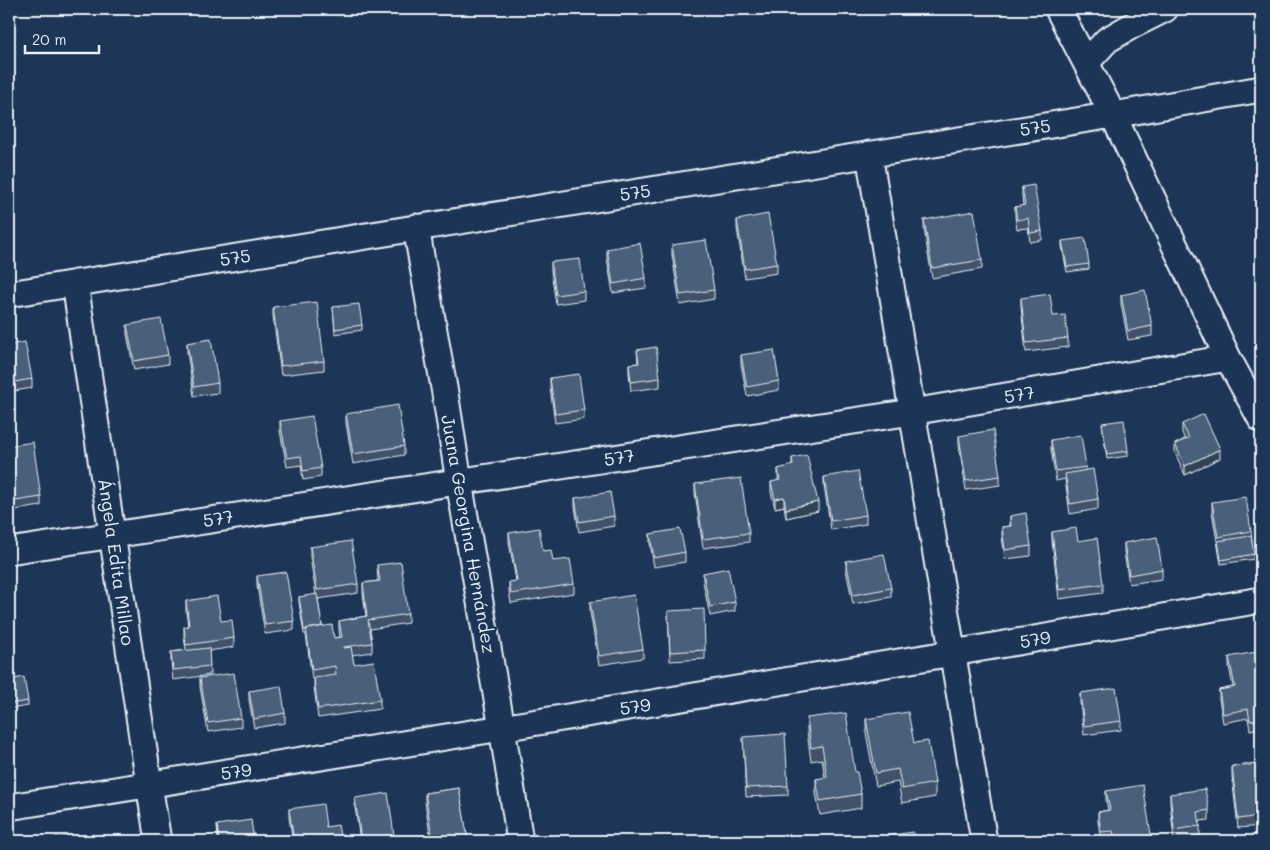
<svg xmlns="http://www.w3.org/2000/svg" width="1270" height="850" viewBox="0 0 1270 850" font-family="Mali,sans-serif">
<rect width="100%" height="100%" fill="#1d3557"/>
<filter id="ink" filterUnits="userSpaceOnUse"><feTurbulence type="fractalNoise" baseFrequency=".02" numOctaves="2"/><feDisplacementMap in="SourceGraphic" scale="10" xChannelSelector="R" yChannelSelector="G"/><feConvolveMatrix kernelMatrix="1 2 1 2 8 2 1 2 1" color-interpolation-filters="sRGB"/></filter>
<g filter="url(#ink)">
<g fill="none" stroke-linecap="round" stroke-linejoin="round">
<!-- street casing -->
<g stroke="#e8f1f8" stroke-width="29">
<path id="street" d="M1058,9L1113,115L1228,358L1261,419
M1086,63L1107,40L1133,25L1165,9
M869,154L984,841
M416,227L447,405L459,482L502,728L520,841
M75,283L149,784L158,841
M9,294L1113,115L1261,89
M9,551L912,412L1228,358
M9,807L502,728L953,653L1261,600"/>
</g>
<!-- street -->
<use href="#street" stroke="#1d3557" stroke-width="25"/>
</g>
<!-- wall -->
<path fill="#3f5169" stroke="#e8f1f8" d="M1022,187L1042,231V240L1030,242L1028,228L1017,229L1015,217V207L1023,206L1022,196Z
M737,220L777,264V273L745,278L737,229Z
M924,220L982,260V269L932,278L924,229Z
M1062,241L1089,264V269L1067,272L1062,246Z
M672,245L714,290V299L680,305L672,255Z
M607,249L646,278V288L613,293L607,258Z
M551,262L584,291V300L556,304L551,271Z
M1121,295L1152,326V336L1128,340L1121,304Z
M1021,298L1053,316L1068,338V347L1026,352L1021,307Z
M273,307L324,361V370L281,375L273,316Z
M333,307L362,325V330L335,334Z
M127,325L168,355V364L134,370L127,334Z
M187,343L218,383V393L194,396L187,352Z
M9,345L32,379V388L9,392Z
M637,350L660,378V387L631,391L629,373V364L638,363Z
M741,355L779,381V390L747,396L741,364Z
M550,378L584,410V419L555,423L550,387Z
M346,414L404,446V455L353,464L346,423Z
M280,421L321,468V477L303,480L301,465L287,467L280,431Z
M1102,423L1128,451V456L1107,459Z
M1182,424L1220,458L1185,475L1175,453V444L1185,439L1182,433Z
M959,436L1000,476V485L966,490L959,445Z
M1051,440L1086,467V470L1098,499V509L1070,514L1065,479L1056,481L1051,449Z
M9,446L41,497V506L9,511Z
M792,458L818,511L786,518L784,506L775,508L771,492V482L778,481V469L792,466Z
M824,477L866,515V524L831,530L824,486Z
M695,484L749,533V542L703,548L695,493Z
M575,498L614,516V526L579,532L575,507Z
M1212,502L1251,531L1254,559L1221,564L1212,512Z
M1010,516L1031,546V556L1005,559L1002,536V527L1010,526Z
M1052,532L1078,541L1103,584V593L1059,599L1052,541Z
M509,533L543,551L574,584V593L511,603L509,591V582L516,581L509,542Z
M650,534L685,552V562L654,567L650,543Z
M1124,543L1162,569V579L1129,584L1124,552Z
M310,547L358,584V593L318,599L322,626L334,638L340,637L339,630V621L366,616L363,593V583L378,581L377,565L408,614V623L370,629L372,643V652L352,655L354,664L380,700V709L318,718L314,687V679H312L306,634H304L299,602V597L316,595L310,557Z
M846,561L891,588V597L853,604L846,570Z
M703,573L735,602V611L710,616L703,582Z
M257,576L294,621V630L265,634L257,586Z
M186,601L221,621L234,638V647L209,651L210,675L173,680L171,661V652L186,650L184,636V627H188L186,610Z
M590,602L643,649V658L599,665L590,612Z
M668,611L705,650V659L670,661Z
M1229,657L1261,682V728L1250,730L1248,718L1223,723L1219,699V690L1233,687L1229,666Z
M200,678L241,718V727L208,732L200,687Z
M9,680L28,701V706L9,709Z
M249,691L285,713V723L254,728L249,700Z
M1080,693L1121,721V730L1084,735L1080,703Z
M807,718L855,772L861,794V808L820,815L816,793V779L825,778L822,759L811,761L807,732Z
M866,719L914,743L935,783V797L902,803L898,782L876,786L866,733Z
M743,737L788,786V795L746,797Z
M1261,764V826L1238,828L1232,776V766Z
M459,788L468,841H431L425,802V793Z
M1106,791L1152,841H1113V840L1101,841L1098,821V812L1108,810L1106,800Z
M1170,794L1209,810V820L1200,821V836L1174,839L1170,803Z
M355,798L394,835V841H360L355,807Z
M289,809L326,827L341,841H293L289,818Z
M217,825L254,841H218Z"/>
<!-- shaded-wall -->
<path fill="#334255" stroke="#e8f1f8" d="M1220,449V458L1185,475V466Z
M784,497V506L775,508V499Z
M818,502V511L786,518V509Z"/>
<!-- building -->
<path fill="#495e7a" stroke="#e8f1f8" d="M1034,185L1042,231L1030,233L1028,218L1017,220L1015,207L1025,205L1022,187Z
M974,211L982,260L932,268L924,220Z
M768,214L777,264L745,269L737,220Z
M1085,238L1089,264L1067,267L1062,241Z
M706,240L714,290L680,295L672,245Z
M640,243L646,278L613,284L607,249Z
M580,259L584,291L556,295L551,262Z
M1145,290L1152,326L1128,331L1121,295Z
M1050,294L1053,316L1065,315L1068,338L1026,343L1021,298Z
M317,302L324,361L281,366L273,307Z
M359,304L362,325L335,329L333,307Z
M161,319L168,355L134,361L127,325Z
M211,339L218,383L194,387L187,343Z
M25,342L32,379L9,383V345Z
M656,347L660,378L631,382L629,364L639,363L637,350Z
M774,350L779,381L747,387L741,355Z
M579,374L584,410L555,414L550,378Z
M398,405L404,446L353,454L346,414Z
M1204,414L1220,449L1185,466L1175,444L1189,438L1182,424Z
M312,416L321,468L303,471L301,456L287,458L280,421Z
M1124,420L1128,451L1107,454L1102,423Z
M993,430L1000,476L966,481L959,436Z
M1081,435L1086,467L1056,471L1051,440Z
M33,442L41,497L9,502V446Z
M807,455L818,502L786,509L784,497L775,499L771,482L780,480L778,469L793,465L792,458Z
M1093,469L1098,499L1070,504L1065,474Z
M858,471L866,515L831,521L824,477Z
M741,478L749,533L703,539L695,484Z
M610,492L614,516L579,522L575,498Z
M1246,497L1251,531L1218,537L1212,502Z
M1026,513L1031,546L1005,550L1002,527L1011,526L1010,516Z
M539,528L543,551L551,550L553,561L570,559L574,584L511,594L509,582L517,581L509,533Z
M1076,528L1078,541L1097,538L1103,584L1059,590L1052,532Z
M680,529L685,552L654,558L650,534Z
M1251,536L1254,554L1221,560L1218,541Z
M1157,537L1162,569L1129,575L1124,543Z
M351,541L358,584L317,590L310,547Z
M884,554L891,588L853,595L846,561Z
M401,562L408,614L368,620L372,643L344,647V648L351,647L354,664L374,661L380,700L318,709L314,678L336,675L335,666L312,670L306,629L332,625L334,638L342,637L339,621L367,616L363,583L380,581L377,565Z
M728,568L735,602L710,607L703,573Z
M286,572L294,621L265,625L257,576Z
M317,594L322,626L304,630L299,597Z
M634,595L643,649L599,656L590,602Z
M217,596L221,621L232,620L234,638L186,645L184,627L189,626L186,601Z
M704,609L705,650L670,652L668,611Z
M209,648L210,666L173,670L171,652Z
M1256,652L1261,682V719L1250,721L1248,709L1223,714L1219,690L1235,687L1229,657Z
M234,673L241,718L208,723L200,678Z
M24,677L28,701L9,704V680Z
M281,686L285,713L254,719L249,691Z
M1116,688L1121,721L1084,726L1080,693Z
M908,712L914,743L928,741L935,783L902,789L898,769L876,773L866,719Z
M846,713L855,772H857L861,794L820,801L816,779L827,777L822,746L811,748L807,718Z
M785,734L788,786L746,788L743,737Z
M1261,764V816L1238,819L1232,766Z
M1143,785L1152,841H1115L1113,831L1101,832L1098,812L1110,810L1106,791Z
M459,788L468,840L461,841H433L425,793Z
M1205,789L1209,810L1198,812L1200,826L1174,830L1170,794Z
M388,793L394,835L361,840L355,798Z
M323,804L326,827L338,825L341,841H294L289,809Z
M251,820L254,841H219L217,825Z
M913,832L914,841H888L887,836Z
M74,836L75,841H54V838Z"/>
</g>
<g text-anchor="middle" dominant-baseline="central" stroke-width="4.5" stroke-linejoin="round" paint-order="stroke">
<!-- street labels -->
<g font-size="18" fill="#e8f1f8" stroke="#1d3557">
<text transform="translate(1035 127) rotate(-9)">575</text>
<text transform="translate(635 192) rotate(-9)">575</text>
<text transform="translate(235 257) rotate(-9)">575</text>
<text transform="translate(1019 394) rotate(-10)">577</text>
<text transform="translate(619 457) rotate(-9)">577</text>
<text transform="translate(218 518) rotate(-9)">577</text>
<text transform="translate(469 534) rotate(80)">Juana Georgina Hernández</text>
<text transform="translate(117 562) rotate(82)">Ángela Edita Millao</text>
<text transform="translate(1035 639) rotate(-10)">579</text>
<text transform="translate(635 706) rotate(-9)">579</text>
<text transform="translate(236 771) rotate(-9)">579</text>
</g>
</g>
<!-- margin -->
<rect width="1270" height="850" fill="none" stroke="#1d3557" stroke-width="30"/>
<rect x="15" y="15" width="1240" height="820" fill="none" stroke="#e8f1f8" stroke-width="2" filter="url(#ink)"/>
<!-- scale -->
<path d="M25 45v8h74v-8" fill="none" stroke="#e8f1f8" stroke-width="2.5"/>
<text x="32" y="45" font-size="15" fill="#e8f1f8" stroke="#1d3557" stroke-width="4" paint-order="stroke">20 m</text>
</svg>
